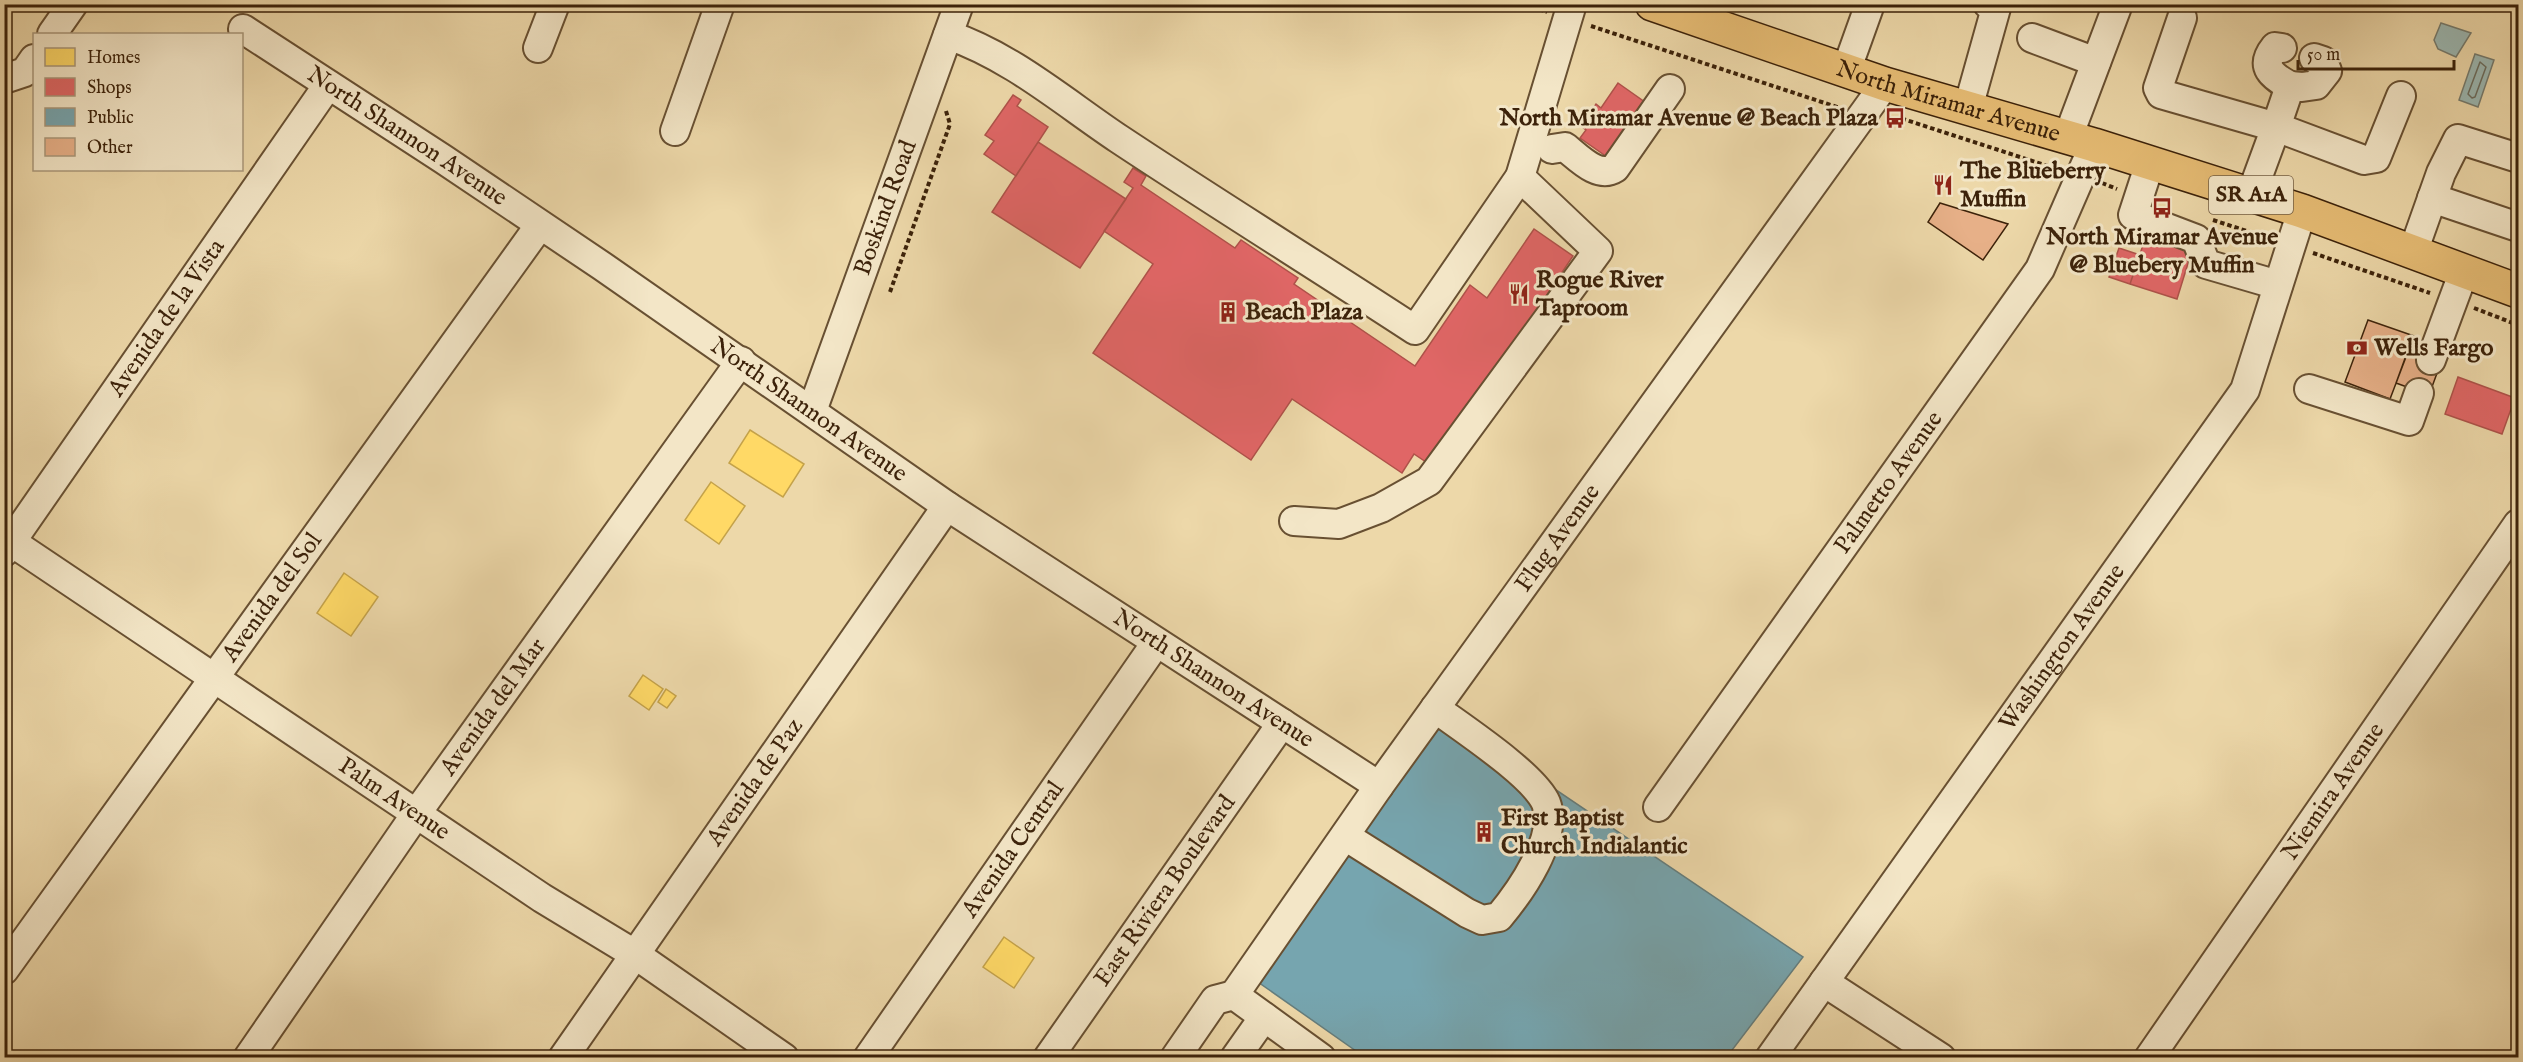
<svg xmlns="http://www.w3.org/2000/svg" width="2523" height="1062" viewBox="0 0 2523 1062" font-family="'IM FELL English',serif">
<rect width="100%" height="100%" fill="#edd8a9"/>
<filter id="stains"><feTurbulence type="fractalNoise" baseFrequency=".00333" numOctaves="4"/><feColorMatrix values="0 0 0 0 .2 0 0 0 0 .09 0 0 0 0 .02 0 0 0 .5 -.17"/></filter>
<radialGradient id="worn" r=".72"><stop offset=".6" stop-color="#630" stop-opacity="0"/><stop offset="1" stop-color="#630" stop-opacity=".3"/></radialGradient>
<!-- water -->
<path fill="#9cb8b2" stroke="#767c6f" stroke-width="1.5" d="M2441,23L2471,33L2456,57L2438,49L2434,40Z
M2475,54L2494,60L2478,107L2459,100Z"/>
<!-- homes -->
<path fill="#ffd966" stroke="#c4a24a" stroke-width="1.5" d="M750,430L804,464L783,497L729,463Z
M711,482L745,506L719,544L685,520Z
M344,573L378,597L351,636L317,613Z
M643,675L663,689L649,710L629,696Z
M666,689L676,696L667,708L658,702Z
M1004,937L1034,958L1014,988L983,967Z"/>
<!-- shops -->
<path fill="#e06666" stroke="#af524a" stroke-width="1.5" d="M1618,83L1649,105L1610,159L1580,138L1586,130L1581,126L1596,104L1601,108Z
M1013,95L1021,100L1017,106L1048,127L1016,176L984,154L994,141L985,135Z
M1038,142L1126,199L1080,268L992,212Z
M1133,168L1146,176L1141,185L1235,248L1241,240L1298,278L1294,284L1415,366L1470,285L1487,298L1534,229L1573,256L1432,466L1414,454L1402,473L1292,399L1251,460L1093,353L1153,264L1104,231L1133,188L1124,182Z
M2148,230L2194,244L2177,299L2130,284Z
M2119,248L2140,255L2130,284L2109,277Z
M2458,377L2515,398L2502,434L2445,414Z"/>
<!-- public -->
<path fill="#76a5af" stroke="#657e7e" stroke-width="1.5" d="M1435,708L1803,957L1726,1058H1366L1248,975Z"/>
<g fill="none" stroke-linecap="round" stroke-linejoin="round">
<!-- shore -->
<path stroke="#6c6d5e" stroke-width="1.5" d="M2480,62L2486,67L2475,97L2472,98L2468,94Z"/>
</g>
<!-- building -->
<path fill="#e7b088" stroke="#3c220a" stroke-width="1.5" d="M1940,203L2008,224L1983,260L1928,222Z
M2368,320L2414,336L2390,399L2345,382Z
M2407,353L2440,365L2429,395L2396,383Z"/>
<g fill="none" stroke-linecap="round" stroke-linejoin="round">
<!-- minor casing -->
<g stroke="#685032" stroke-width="32">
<g id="minor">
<path d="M2182,18L2158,88L2161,94L2276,127L2251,195"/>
<path id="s1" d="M243,29L443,159L602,266L947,506L1379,786"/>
<path d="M52,34L73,4"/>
<path d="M948,35C1011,56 1065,103 1119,139C1217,204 1317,266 1415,330L1520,177L1572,4"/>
<path d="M2032,38L2096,62"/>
<path d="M538,48L555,4"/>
<path d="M2282,48L2275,47C2259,67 2272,76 2290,86"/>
<path d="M2314,58L2323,61L2327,71L2316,85L2302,87L2290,86L2276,127L2364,160L2376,158L2401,96"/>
<path d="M1846,71L1870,4"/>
<path d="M4,79L25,72L34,59"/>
<path d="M1968,108L1996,8L1988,4"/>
<path d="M675,131L720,4"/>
<path d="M2068,137L2118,4"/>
<path d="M1552,149L1565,147C1579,158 1598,179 1615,168L1670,89"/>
<path d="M2150,163L2133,215L2196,239L2206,264L2278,285"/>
<path d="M2432,198L2518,227"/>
<path d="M2413,252L2441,173L2458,139L2518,158"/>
<path d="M2431,360L2464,271"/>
<path d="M2309,389L2409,421L2419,393"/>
<path id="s2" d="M812,411L959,4"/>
<path d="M1294,521L1339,524L1381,508L1429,481L1598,251L1520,177"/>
<path id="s3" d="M4,537L542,898L636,955L784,1058"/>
<path id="s4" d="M4,552L328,85"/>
<path id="s5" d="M1658,807L2040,269L2094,145"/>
<path d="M1345,836L1467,913L1482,920L1499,917C1520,892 1559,837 1546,803C1534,775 1462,728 1435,708"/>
<path id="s6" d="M4,970L540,225"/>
<path d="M1824,982L1941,1058"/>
<path id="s7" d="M1234,995L1379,786L1885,84"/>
<path d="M1234,995L1321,1058"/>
<path id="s8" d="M248,1058L416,814L741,361"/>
<path id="s9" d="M563,1058L947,506"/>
<path id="s10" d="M868,1058L1156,643"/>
<path id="s11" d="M1048,1058L1282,723"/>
<path d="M1175,1058L1215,1000L1234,995"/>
<path d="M1235,1058L1264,1017"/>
<path id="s12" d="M1770,1058L2245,390L2302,211"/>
<path id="s13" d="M2149,1058L2518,524"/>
</g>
</g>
<!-- major casing -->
<g stroke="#3c220a" stroke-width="36">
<g id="major">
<path id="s14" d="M1652,4L1885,84L2094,145L2302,211L2518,291"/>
</g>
</g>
<!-- path -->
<path stroke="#3c220a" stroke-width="4" stroke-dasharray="4.5 3" stroke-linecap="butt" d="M1525,4L1547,12
M1591,26L1840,108
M1887,121L1900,118L2057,169
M2102,183L2117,189
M2213,220L2268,238
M2313,253L2430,293
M890,292L950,124L946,111
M2474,308L2518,325"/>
<!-- minor -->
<use href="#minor" stroke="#f3e6c7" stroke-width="28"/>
<!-- major -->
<use href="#major" stroke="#e6bc74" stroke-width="33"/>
</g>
<!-- icons -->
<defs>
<g id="bus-bare" transform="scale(1.62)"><path d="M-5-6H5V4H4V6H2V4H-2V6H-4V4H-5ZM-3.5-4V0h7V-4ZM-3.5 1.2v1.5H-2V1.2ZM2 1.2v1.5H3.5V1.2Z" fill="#8f2418" stroke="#f3e6c7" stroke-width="2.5" paint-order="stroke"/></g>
<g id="restaurant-bare" transform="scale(1.62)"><path d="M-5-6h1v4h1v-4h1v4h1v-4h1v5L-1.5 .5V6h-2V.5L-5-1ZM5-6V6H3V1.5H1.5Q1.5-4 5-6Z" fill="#8f2418" stroke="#f3e6c7" stroke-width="2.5" paint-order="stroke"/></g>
<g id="building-bare" transform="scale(1.62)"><path d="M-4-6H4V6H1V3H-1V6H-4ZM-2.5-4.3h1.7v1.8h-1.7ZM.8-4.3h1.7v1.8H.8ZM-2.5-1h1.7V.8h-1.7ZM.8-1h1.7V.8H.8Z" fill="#8f2418" stroke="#f3e6c7" stroke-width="2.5" paint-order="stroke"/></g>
<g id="bank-bare" transform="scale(1.62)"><path d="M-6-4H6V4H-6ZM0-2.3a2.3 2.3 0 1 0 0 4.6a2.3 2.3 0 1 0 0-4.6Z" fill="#8f2418" stroke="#f3e6c7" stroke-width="2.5" paint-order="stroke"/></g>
</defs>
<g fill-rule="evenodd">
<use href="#bus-bare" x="1895" y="118"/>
<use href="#restaurant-bare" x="1943" y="185"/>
<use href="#bus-bare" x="2162" y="208"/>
<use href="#restaurant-bare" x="1519" y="294"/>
<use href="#building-bare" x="1228" y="312"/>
<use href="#bank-bare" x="2357" y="348"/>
<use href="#building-bare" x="1484" y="832"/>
</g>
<g text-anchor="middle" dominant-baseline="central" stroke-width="6" stroke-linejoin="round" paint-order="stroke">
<!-- shield labels -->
<rect fill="#f3e6c7" stroke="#735d43" stroke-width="1.5" x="2209" y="176" width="84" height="38" rx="4.5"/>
<g font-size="22" font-weight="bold" fill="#3c220a">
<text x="2251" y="195">SR A1A</text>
</g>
<!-- street labels -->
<g font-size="24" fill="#3c220a" stroke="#f3e6c7">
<text stroke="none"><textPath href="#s14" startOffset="312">North Miramar Avenue</textPath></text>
<text stroke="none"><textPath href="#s1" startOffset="196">North Shannon Avenue</textPath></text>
<text stroke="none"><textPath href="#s2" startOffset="216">Boskind Road</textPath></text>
<text stroke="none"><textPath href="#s4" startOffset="285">Avenida de la Vista</textPath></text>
<text stroke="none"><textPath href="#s1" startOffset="682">North Shannon Avenue</textPath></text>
<text stroke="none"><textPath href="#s5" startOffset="398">Palmetto Avenue</textPath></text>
<text stroke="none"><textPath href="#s7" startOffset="560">Flug Avenue</textPath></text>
<text stroke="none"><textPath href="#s6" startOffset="459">Avenida del Sol</textPath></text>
<text stroke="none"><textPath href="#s12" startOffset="504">Washington Avenue</textPath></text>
<text stroke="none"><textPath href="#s1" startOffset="1168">North Shannon Avenue</textPath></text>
<text stroke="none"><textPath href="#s8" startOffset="428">Avenida del Mar</textPath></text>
<text stroke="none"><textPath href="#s9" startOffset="336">Avenida de Paz</textPath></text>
<text stroke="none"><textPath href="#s13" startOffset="324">Niemira Avenue</textPath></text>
<text stroke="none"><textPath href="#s3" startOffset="470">Palm Avenue</textPath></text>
<text stroke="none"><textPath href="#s10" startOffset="254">Avenida Central</textPath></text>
<text stroke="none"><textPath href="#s11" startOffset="204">East Riviera Boulevard</textPath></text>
</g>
<!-- poi labels -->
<g font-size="24" font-weight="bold" fill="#3c220a" stroke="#f3e6c7" text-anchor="start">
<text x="1878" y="118" text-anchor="end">North Miramar Avenue @ Beach Plaza</text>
<text x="1960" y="171">The Blueberry<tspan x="1960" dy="28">Muffin</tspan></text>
<text x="2162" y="237" text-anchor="middle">North Miramar Avenue<tspan x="2162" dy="28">@ Bluebery Muffin</tspan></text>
<text x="1536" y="280">Rogue River<tspan x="1536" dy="28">Taproom</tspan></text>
<text x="1245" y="312">Beach Plaza</text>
<text x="2374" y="348">Wells Fargo</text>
<text x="1501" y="818">First Baptist<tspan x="1501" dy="28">Church Indialantic</tspan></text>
</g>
</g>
<!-- margin -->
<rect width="2523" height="1062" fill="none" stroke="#edd8a9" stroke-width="24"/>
<rect x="6" y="6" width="2511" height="1050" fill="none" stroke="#3c220a" stroke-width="3"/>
<rect x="12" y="12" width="2499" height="1038" fill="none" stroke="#3c220a" stroke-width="1.5"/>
<!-- legend -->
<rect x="33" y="33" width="210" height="138" fill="#f3e6c7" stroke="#aa987b" stroke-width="1.5"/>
<rect x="45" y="48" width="30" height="18" fill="#ffd966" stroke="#aa987b" stroke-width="1.5"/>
<text x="87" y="63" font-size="18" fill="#3c220a">Homes</text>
<rect x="45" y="78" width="30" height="18" fill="#e06666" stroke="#aa987b" stroke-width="1.5"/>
<text x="87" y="93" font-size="18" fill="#3c220a">Shops</text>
<rect x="45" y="108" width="30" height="18" fill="#76a5af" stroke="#aa987b" stroke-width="1.5"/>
<text x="87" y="123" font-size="18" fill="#3c220a">Public</text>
<rect x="45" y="138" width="30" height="18" fill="#e7b088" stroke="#aa987b" stroke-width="1.5"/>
<text x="87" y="153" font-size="18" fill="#3c220a">Other</text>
<!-- scale -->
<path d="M2298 60v9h156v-9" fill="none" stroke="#3c220a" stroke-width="3"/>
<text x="2307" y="60" font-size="18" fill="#3c220a" stroke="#f3e6c7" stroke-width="4.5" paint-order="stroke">50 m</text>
<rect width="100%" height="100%" filter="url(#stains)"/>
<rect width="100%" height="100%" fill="url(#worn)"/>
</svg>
